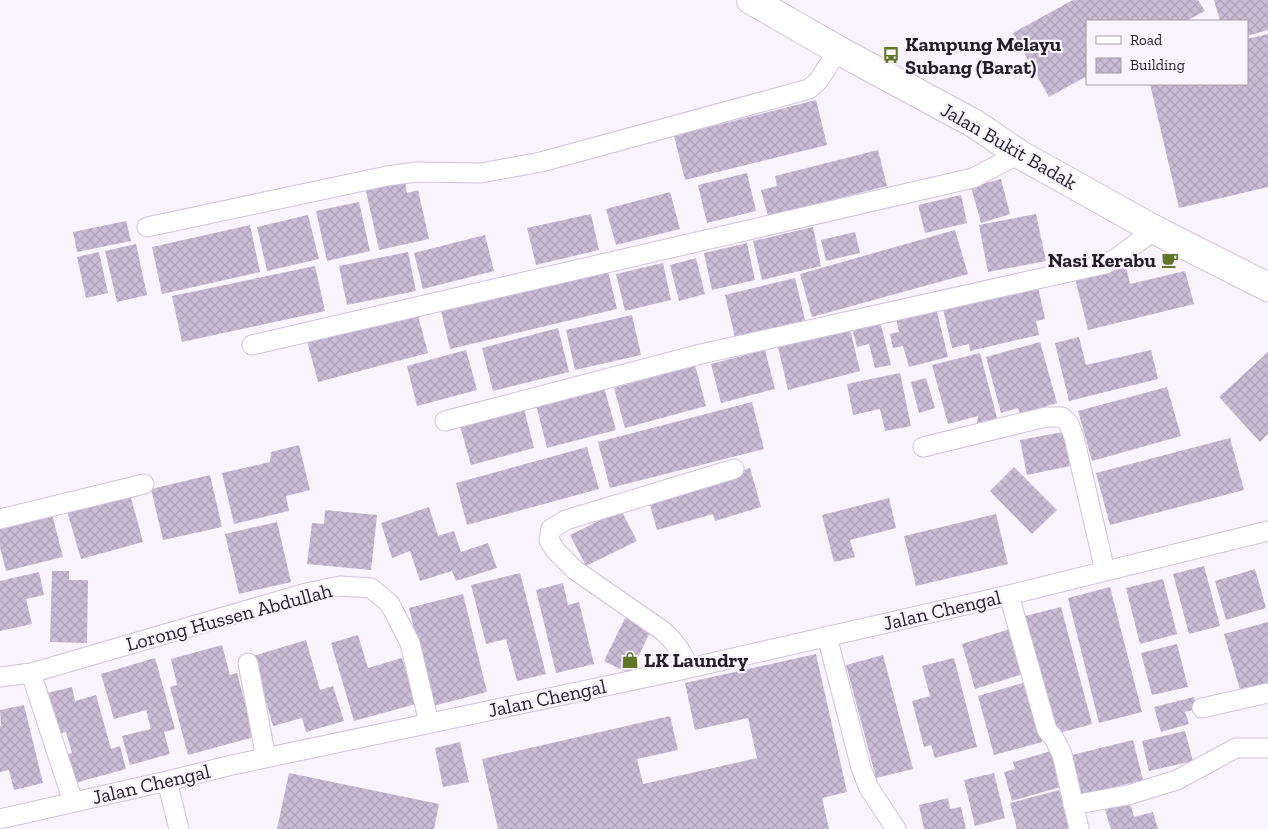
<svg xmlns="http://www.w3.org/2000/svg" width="1268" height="829" viewBox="0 0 1268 829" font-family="'Zilla Slab',serif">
<defs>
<pattern id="building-cross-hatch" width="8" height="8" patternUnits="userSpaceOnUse" patternTransform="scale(1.25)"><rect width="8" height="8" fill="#cabcd5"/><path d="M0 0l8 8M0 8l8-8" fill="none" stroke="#ada1b7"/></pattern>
</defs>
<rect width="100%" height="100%" fill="#f8f3fd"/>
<!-- building -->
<path fill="url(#building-cross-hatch)" d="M1073,0H1198L1205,11L1186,21H1087V76L1049,97L1013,33Z
M1214,0H1268V30L1247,36V21H1220Z
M1268,34V187L1179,208L1150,84H1247V39Z
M816,100L827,145L685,180L674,136Z
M878,150L887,186L768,216L761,190L777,186L775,176Z
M747,173L756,211L707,223L698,185Z
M1001,179L1010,214L981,223L971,187Z
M405,182L407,193L418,190L429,239L379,250L366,191Z
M670,192L680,229L616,245L606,209Z
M961,195L967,223L925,233L918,205Z
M359,202L370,251L327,261L316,211Z
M591,214L599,250L536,265L527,228Z
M1036,214L1046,261L988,272L979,225Z
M308,215L319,259L267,271L257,227Z
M126,221L131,241L77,252L73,232Z
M250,225L260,272L162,294L152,247Z
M813,227L821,266L762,280L753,241Z
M955,230L968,274L812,317L800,274Z
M855,232L860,253L826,261L821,240Z
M485,235L494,271L423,289L414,253Z
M747,243L755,280L712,290L704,253Z
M136,244L147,295L117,302L105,251Z
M99,252L108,293L86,298L77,257Z
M408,252L416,291L347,305L339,266Z
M696,258L705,294L679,301L670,265Z
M1125,262L1130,284L1185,271L1194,304L1088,330L1074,274Z
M663,263L671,300L625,311L616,274Z
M315,266L325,311L182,342L172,296Z
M608,271L617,309L450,349L441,311Z
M795,278L805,320L735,337L725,295Z
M1038,287L1045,319L1036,321L1039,335L970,351L969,344L952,348L943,309Z
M936,308L948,357L909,367L903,346L893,348L890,334L899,332L896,318Z
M417,312L428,353L318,382L307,341Z
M632,315L641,355L575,370L566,330Z
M880,321L891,365L875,368L869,344L857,347L852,327Z
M558,328L569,372L493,391L482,348Z
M850,329L860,371L788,390L778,347Z
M1079,337L1086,365L1151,350L1158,379L1069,401L1055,343Z
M1040,342L1057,403L1020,414L1018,408L1001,413L986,357Z
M466,350L477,390L417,406L407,366Z
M765,350L775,389L721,403L711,364Z
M1268,352V434L1260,442L1219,397Z
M980,353L997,418L977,423L978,416L948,424L932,365Z
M695,365L706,406L625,428L614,388Z
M900,373L911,426L885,431L880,409L853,415L847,384Z
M926,378L935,408L919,413L911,382Z
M604,387L616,430L547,448L536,405Z
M1167,387L1181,436L1092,461L1078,411Z
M752,402L764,449L610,488L598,442Z
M524,409L534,448L471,465L460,426Z
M1063,432L1070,466L1027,475L1020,440Z
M1230,438L1244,490L1110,525L1096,473Z
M299,445L310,490L286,496L289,511L234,524L222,473L270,462L271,452Z
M587,447L599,489L467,525L456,483Z
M1014,467L1057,510L1032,534L990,491Z
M750,468L761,507L715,521L713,514L657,530L648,498Z
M210,475L222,527L163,540L151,489Z
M130,494L143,542L81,559L67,511Z
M889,498L896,528L850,540L855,557L834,562L822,515Z
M429,507L438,536L454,531L461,552L488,543L497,568L456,581L452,571L420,581L410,551L392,558L381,523Z
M325,510L377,515L371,570L307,564L312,523L324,524Z
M621,510L637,541L586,566L570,535Z
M52,514L63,557L6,571L0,547V527Z
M996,514L1008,564L916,586L904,536Z
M277,522L291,582L239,594L225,534Z
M1204,566L1220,626L1189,634L1173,574Z
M1255,569L1266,608L1226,620L1215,581Z
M52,571H69V580H88L87,643L50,642Z
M39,572L44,595L26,599L32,624L0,631V581Z
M520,573L546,674L517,681L506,639L486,644L471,585Z
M1163,579L1177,634L1140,644L1126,588Z
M563,583L568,605L579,602L594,664L556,673L536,590Z
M1110,587L1142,712L1099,723L1068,598Z
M463,594L487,692L433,706L409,608Z
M1061,607L1092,724L1056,734L1025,616Z
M625,618L651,630L630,674L604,661Z
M1268,622V686L1241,693L1224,634Z
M1010,629L1023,674L975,689L962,644Z
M358,635L368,668L402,658L416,704L354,721L331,643Z
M306,640L320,690L333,686L344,721L306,732L302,718L273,726L253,656Z
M1177,644L1188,687L1152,695L1141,653Z
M222,645L230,675L237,673L254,737L188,755L170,687L177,685L171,659Z
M816,654L847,792L822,798L829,829H498L482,759L670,716L678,750L637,759L643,784L757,758L748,718L695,730L685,683Z
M883,655L913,769L876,778L846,665Z
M155,658L175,729L164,732L170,754L130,765L122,736L151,729L146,710L114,719L101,674Z
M954,658L977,747L935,758L931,745L924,747L912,701L930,696L922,666Z
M1026,682L1042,742L994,755L978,696Z
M72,687L75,701L96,695L111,749L120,746L126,769L71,784L64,755L72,753L66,732L58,734L47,693Z
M1194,697L1197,709L1185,712L1189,724L1161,732L1154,707Z
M24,705L43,783L14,790L9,770L0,772V726H1L0,710Z
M1185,731L1193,761L1149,771L1142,741Z
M1133,740L1143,780L1081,795L1072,755Z
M460,742L469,782L443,787L435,748Z
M1051,751L1061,787L1012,801L1004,772L1015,769L1013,762Z
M289,773L439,804L434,829H277Z
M994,773L1005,818L975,826L964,780Z
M1059,790L1069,829H1017L1010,803Z
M948,798L950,809L961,807L966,829H924L919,805Z
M1130,803L1134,817L1153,812L1158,829H1111L1105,810Z"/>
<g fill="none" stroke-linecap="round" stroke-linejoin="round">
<!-- minor casing -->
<g stroke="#d0c2dc" stroke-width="21">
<path id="minor" d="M147,227L387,176L416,172L481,173L541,162L809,89L819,80L838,50
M252,345L973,178L1019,154
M445,421L701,354L1105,264L1115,259L1155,230
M923,447L1046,417H1062L1069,424L1074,437L1105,571
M0,519L144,484
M1009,595L1047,730L1054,738L1062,754L1079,829
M827,636L861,768L869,788L896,829
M248,663L266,758
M689,668C682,652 676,643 663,631L575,570L555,550L549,540L551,529L566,520L734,469
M31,673L73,802
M0,677L31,673L306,593L340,586L371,588L390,604L410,643L429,723
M1202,708L1268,693
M167,781L179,829
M1073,805L1128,795L1177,780L1236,748H1268
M0,819L167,781L232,765L672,672L1009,595L1268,531"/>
</g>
<!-- secondary casing -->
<g stroke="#d0c2dc" stroke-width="30">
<path id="secondary" d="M751,0L838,50L975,124L1019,154L1155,230L1268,287"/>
</g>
<!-- minor -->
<use href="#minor" stroke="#fff" stroke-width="19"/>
<!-- secondary -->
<use href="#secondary" stroke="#fff" stroke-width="28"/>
</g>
<!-- icons -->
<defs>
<g id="bus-bare" transform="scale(1.35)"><path d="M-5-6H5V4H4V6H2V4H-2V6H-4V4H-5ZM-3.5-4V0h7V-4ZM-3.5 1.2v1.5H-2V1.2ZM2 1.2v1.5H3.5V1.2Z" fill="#617727" stroke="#f8f3fd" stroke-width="2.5" paint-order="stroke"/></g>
<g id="cafe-bare" transform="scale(1.35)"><path d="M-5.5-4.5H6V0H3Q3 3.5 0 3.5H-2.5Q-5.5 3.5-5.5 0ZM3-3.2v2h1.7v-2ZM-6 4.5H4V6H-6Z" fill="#617727" stroke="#f8f3fd" stroke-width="2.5" paint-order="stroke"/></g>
<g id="shop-bare" transform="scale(1.35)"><path d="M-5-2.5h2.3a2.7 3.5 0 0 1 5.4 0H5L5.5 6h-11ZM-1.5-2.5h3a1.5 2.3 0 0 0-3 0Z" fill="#617727" stroke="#f8f3fd" stroke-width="2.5" paint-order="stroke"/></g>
</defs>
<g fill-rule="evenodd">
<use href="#bus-bare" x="891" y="55"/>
<use href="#cafe-bare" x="1170" y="260"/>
<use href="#shop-bare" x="630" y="660"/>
</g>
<g text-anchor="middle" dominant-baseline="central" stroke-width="4.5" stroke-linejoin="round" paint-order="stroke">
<!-- poi labels -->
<g font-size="20" font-weight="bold" fill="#221d27" stroke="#f8f3fd" text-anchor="start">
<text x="905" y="44">Kampung Melayu<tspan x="905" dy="23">Subang (Barat)</tspan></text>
<text x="1156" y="260" text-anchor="end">Nasi Kerabu</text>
<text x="644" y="660">LK Laundry</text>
</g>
<!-- street labels -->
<g font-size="20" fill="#221d27" stroke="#f8f3fd">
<text transform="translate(1009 146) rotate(30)">Jalan Bukit Badak</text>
<text transform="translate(942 610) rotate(-13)">Jalan Chengal</text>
<text transform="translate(229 617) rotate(-15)">Lorong Hussen Abdullah</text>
<text transform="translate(547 698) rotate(-12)">Jalan Chengal</text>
<text transform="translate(151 784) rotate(-13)">Jalan Chengal</text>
</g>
</g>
<!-- legend -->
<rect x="1086" y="20" width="162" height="65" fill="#f8f3fd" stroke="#a29da7"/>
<rect x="1096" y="36" width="25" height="8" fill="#ffffff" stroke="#a29da7"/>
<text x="1130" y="45" font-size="15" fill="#221d27">Road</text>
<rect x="1096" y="58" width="25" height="15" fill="url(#building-cross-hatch)" stroke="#a29da7"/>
<text x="1130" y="70" font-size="15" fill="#221d27">Building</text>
</svg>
